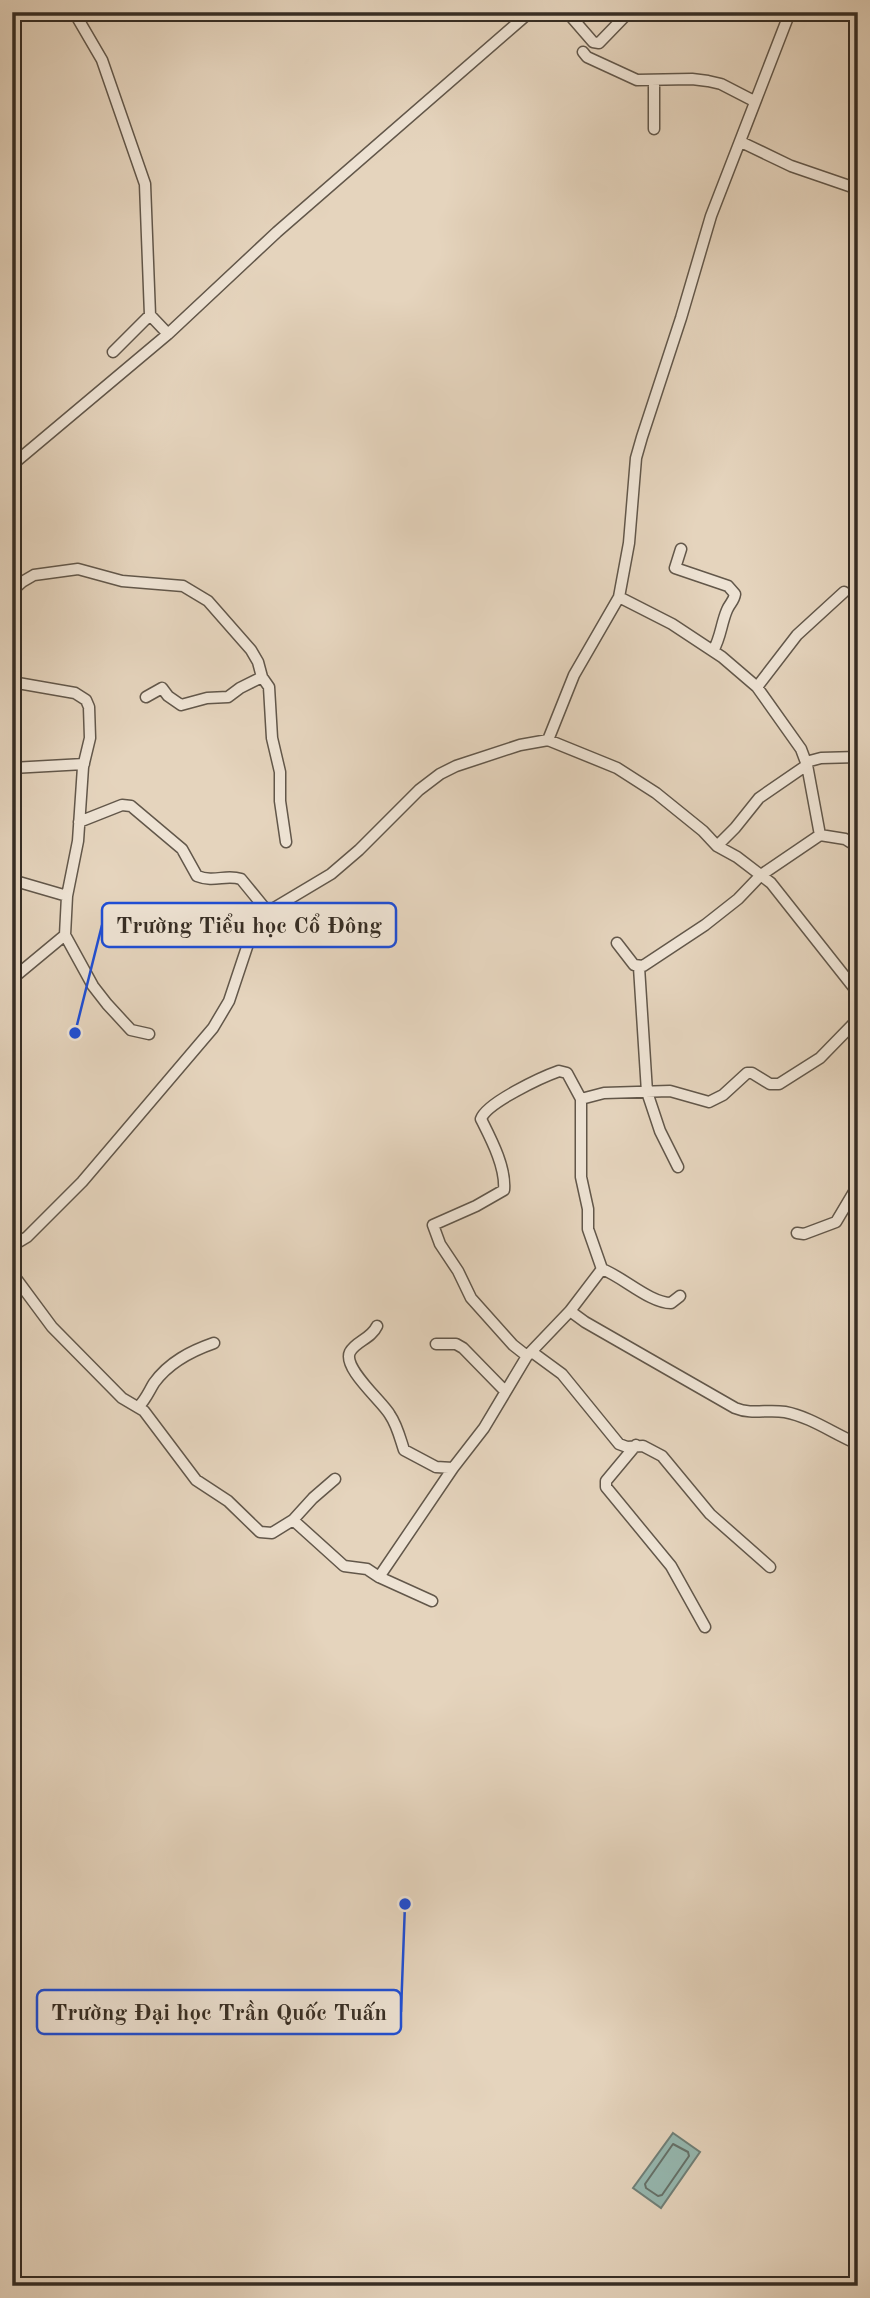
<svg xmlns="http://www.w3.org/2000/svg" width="870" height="2298" viewBox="0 0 870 2298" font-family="'Old Standard TT',serif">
<rect width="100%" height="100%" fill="#e5d4bd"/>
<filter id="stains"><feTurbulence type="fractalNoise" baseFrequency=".00286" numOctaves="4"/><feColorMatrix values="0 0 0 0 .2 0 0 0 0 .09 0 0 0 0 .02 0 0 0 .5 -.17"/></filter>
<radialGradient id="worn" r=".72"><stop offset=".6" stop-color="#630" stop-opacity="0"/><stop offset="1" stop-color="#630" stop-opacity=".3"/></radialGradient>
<!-- water -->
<path fill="#96b8b0" stroke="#708078" stroke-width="2" d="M673,2133L700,2152L661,2208L633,2188Z"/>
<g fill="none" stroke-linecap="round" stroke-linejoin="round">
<!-- shore -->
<path stroke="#66726a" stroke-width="2" d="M673,2144L688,2152L689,2156L662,2195L658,2196L646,2188L645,2184Z"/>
<!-- minor casing -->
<g stroke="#62574a" stroke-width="13">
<path id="minor" d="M74,12L102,60L145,184L150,315L168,334
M567,12L593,42L599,43L629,12
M583,52L587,57L637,80L692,79L708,81L721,84L754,101
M654,129V80
M741,142L791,166L858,189
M113,352L150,315
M12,465L168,334L277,232L530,12
M681,549L675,568L728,586L735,594C734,601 730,603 727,610C721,624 721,637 713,651
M12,591L22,582L34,575L78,569L122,581L183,586L208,601L251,650L258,662L262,677L269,687L272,738L280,772V801L286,842
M619,597L672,624L722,657L757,687L801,749L807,765L820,835
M12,682L75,693L86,700L89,707L90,738L83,767L78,841L67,896
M757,687L797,635L844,592
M146,697L162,688L168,696L181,705L207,698L228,697L240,688L262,677
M858,713V727
M548,740L574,675L619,597L629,543L636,458L642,437L681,318L711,216L790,12
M806,762L821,758L858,757
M12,768L84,764
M79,822L122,805L131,806L182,849L197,876C215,883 225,874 241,879L268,912
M717,846L735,828L759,798L807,765
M12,880L67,896L65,935L93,986L107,1004L131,1030L149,1034
M617,943L634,965L643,966L705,925L738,899L761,875L820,835L845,839L858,847
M639,967L647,1092L660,1131L678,1167
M12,979L65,935
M797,1233L804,1234L836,1222L858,1185
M12,1246L27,1237L82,1182L213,1028L229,1001L251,935L264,914L331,874L359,850L419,790L440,774L456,766L520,745L548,740L617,768L656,793L703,831L717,846L737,857L771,883L858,993
M12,1273L52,1327L122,1398L144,1411L196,1480L228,1501L260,1532L272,1533L293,1520L313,1498L335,1479
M680,1296L671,1303C650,1303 623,1277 602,1269L588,1229V1209L581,1177V1099L604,1093L670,1091L709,1102L723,1095L747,1073H752L770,1084H779L820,1058L858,1019
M570,1311L585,1322L735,1408C752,1415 767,1409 785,1412C811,1417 834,1434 858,1444
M377,1326C371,1339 356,1341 350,1352C342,1368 383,1402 390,1415C397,1425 400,1438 404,1450L436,1467L453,1468
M436,1344H456L463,1348L505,1391
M532,1352L562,1374L619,1444L627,1447L643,1446L662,1456L710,1514L770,1567
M527,1356L513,1345L471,1298L458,1271L440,1244L433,1225L476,1206L504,1190C506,1167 491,1139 481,1119C486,1103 542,1077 559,1071L567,1073L581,1099
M139,1406C146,1399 149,1391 154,1383C169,1362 191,1351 214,1343
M636,1445L606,1481V1487L671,1566L705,1627
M293,1520L344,1566L367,1569L379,1577L432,1601
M379,1577L453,1468L484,1428L527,1356L570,1311L602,1269"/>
</g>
<!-- minor -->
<use href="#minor" stroke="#eee3d4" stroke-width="10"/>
</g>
<!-- callouts -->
<path fill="none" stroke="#1d4ed8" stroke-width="2.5" d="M75 1033L102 925M405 1904L401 2012"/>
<g fill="#1d4ed8" stroke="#eee3d4" stroke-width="2.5">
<circle cx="75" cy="1033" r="7"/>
<circle cx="405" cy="1904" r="7"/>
</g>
<g fill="#eee3d4" stroke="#1d4ed8" stroke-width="2.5">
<rect x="102" y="903" width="294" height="44" rx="7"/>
<rect x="37" y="1990" width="364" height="44" rx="7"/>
</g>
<g font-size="23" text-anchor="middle" font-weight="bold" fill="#362d24">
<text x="249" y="933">Trường Tiểu học Cổ Đông</text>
<text x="219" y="2020">Trường Đại học Trần Quốc Tuấn</text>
</g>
<!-- margin -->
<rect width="870" height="2298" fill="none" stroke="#e5d4bd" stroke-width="42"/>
<rect x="14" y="14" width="842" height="2270" fill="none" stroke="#362d24" stroke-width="3.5"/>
<rect x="21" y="21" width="828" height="2256" fill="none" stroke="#362d24" stroke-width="2"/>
<rect width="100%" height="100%" filter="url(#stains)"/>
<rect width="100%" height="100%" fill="url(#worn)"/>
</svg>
